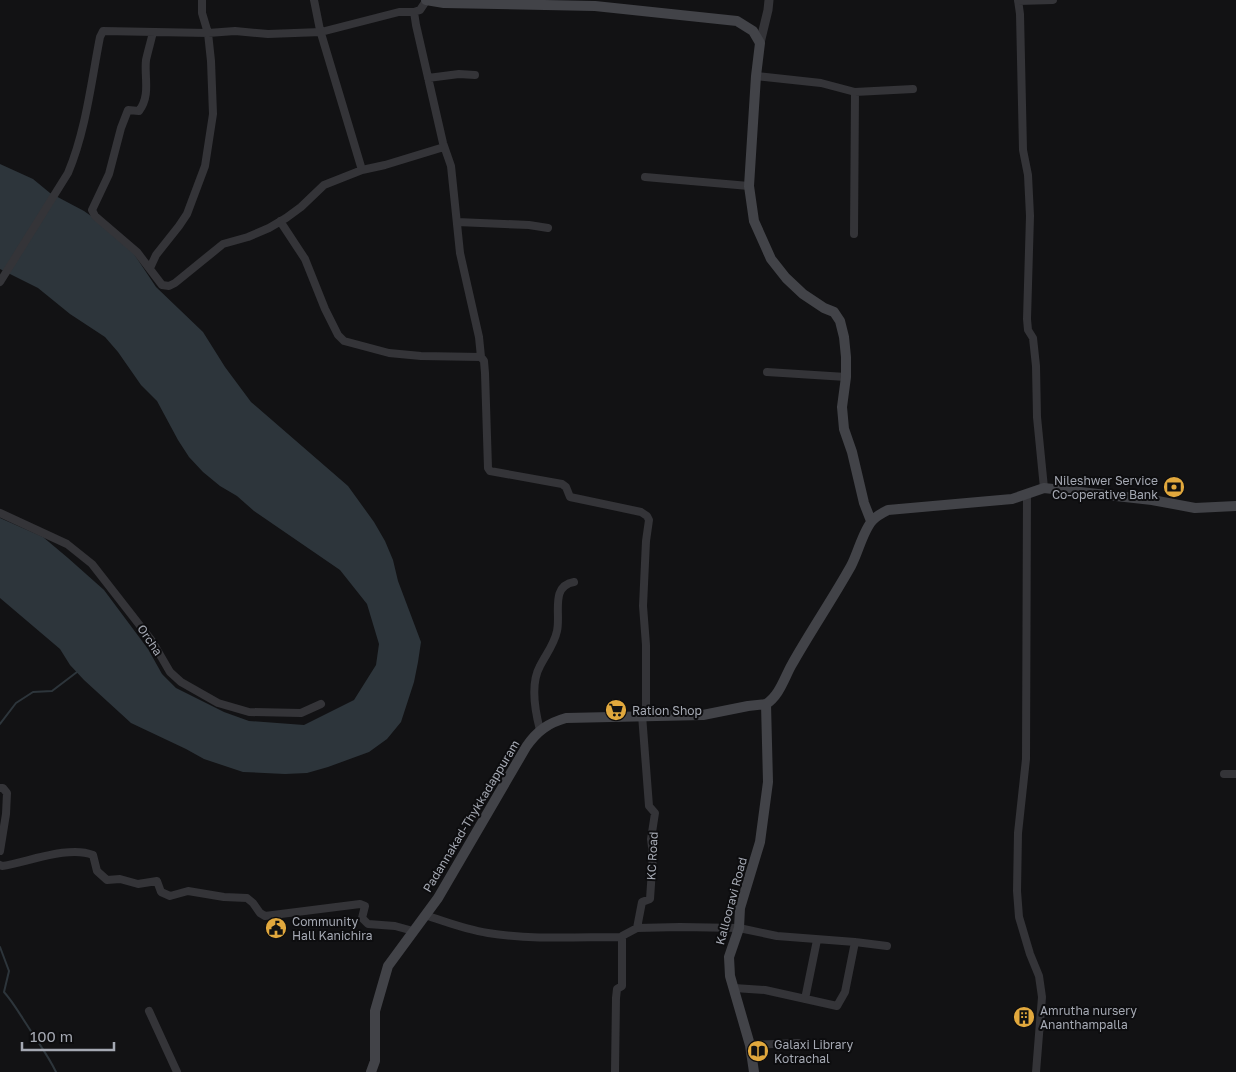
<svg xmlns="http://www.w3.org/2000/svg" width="1236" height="1072" viewBox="0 0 1236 1072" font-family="'Golos Text',sans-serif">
<rect width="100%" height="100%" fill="#121214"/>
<!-- water -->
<path fill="#2d353b" d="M0,164L33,179L50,193L84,211L101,223L132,251L156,287L203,332L225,367L251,402L348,486L374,522L385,541L393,560L398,581L421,642L418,662L414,682L401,722L387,739L369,752L328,767L307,773L285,774L243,772L204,759L186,749L131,723L84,680L70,665L60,649L0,598V518L43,537L68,558L104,590L148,649L162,674L176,688L224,712L249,721L304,725L354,700L376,665L379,644L367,604L340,570L254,511L237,496L220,486L203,472L189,457L178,440L157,401L141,385L118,352L105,337L70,314L38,288L0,269Z"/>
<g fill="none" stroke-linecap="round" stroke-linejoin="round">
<!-- stream -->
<path stroke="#2d353b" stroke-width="2" d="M0,724L16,703L33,692L52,691L77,672
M0,947L9,971L4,992C13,1002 19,1013 27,1025C37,1041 48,1055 56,1072"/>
<!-- minor -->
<path stroke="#343438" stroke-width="8" d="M314,0L320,30L362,170
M1018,0L1020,14L1023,150L1028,175L1030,216L1027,319L1028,330L1033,338L1036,366L1037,417L1044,488
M426,1L420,10L414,12L416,25L443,143L451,166L460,253L479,337L481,357
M1018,1L1053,0
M153,32C151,41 148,51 146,60C144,77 151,95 139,111L128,110L121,128L109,174L92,210L95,216L137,252L162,285L169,286L175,283L223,244L248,237L269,228L286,218L301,207L324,185L362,170L385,165L444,147
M756,76L821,83L855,92L913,89
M428,78L459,74L475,75
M645,177L749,186
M280,221L305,259L325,309L338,335L344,341L389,353L421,356L481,357L484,361L485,373L488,468L490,471L562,484L566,487L570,497L641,512L647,516L649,520L646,541L643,606L646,645V715
M457,222L529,225L548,228
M854,234L855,92
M150,268L156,255L179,226L187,214L205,166L213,114L211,61L208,33L202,13V0
M0,282L68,173C86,130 91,83 100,37L103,31L208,33L235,31L268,34L321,32L399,12H414
M767,372L846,377
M1027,494L1026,759L1018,833L1017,891L1019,917L1030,954L1039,976L1042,997L1036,1072
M0,513L67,544L92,564L152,641L170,672L181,682L218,703L249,712L301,713L321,704
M540,730C535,711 530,684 540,666C546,654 554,645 557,631C561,614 550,586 574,582
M1224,774H1236
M0,788H3L7,793L6,814L0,851
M0,865L2,866C28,862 69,845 93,855L97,871L107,880L120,879L138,884L157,881L161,892L170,896L188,891L224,897L247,898L253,903L260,913L265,916L360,904L365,906L362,918L368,924L395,926L413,931
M425,915C446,922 467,930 488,933C532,940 577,937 622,937
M637,928L680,927L739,928L777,936L855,942L887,946
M734,988L765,990L837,1006L845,992L855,942
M805,999L817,940
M149,1011L177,1072
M750,1045L798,1043
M615,1072L616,998L617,989L622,986V936L637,928L642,902L650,899L653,855L651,839L655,813L649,806L642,715"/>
<!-- tertiary -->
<path stroke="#343438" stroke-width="9" d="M760,43L768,10L769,0"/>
<!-- secondary -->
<path stroke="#424348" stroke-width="10" d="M426,0L444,3L595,6L737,21L753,31L760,43L756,76L749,186L754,221L771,259L786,278L803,294L824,308L834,312L840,321L844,337L846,357V377L842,407L844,429L852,452L864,503L871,521
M766,704C779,696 784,679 791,666C810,632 832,600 851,566C858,553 863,531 872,521C876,516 882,513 888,510L1012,499L1044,488L1152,500L1195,508L1236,506
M371,1072L375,1061V1011L388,966L438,898L526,747C537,731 548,723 566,718L703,715L748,706L766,704
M754,1072L750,1045L730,976L729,957L739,928L740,908L760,842L768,782L766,704"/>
</g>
<!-- icons -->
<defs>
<g id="bank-disc" transform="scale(1.125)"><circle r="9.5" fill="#e1a83d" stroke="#0d0d0f"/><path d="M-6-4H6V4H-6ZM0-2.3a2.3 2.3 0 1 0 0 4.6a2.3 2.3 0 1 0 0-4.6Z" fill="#111"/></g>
<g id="supermarket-disc" transform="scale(1.125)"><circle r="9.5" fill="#e1a83d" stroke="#0d0d0f"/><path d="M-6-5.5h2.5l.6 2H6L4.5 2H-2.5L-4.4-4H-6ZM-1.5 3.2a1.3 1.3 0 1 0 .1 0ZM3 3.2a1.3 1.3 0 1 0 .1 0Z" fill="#111"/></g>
<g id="civic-disc" transform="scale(1.125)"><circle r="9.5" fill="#e1a83d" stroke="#0d0d0f"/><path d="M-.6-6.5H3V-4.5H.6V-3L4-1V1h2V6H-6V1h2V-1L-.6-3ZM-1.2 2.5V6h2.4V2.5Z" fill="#111"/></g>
<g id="building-disc" transform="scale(1.125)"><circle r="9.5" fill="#e1a83d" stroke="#0d0d0f"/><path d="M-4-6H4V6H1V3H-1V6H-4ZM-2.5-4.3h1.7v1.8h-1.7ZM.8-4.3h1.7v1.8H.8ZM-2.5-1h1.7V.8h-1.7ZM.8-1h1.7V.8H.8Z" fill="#111"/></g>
<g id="library-disc" transform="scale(1.125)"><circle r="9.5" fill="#e1a83d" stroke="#0d0d0f"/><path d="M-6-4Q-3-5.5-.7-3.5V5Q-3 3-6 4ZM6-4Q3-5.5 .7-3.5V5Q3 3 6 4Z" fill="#111"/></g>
</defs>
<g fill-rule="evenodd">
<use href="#bank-disc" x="1174" y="487"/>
<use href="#supermarket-disc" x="616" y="710"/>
<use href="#civic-disc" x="276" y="928"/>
<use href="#building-disc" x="1024" y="1017"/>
<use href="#library-disc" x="758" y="1051"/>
</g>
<g text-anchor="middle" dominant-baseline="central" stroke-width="4" stroke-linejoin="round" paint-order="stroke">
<!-- poi labels -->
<g font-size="12" fill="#a5a9b3" stroke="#0d0d0f" text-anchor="start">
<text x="1158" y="480" text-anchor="end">Nileshwer Service<tspan x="1158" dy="14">Co-operative Bank</tspan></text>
<text x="632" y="710">Ration Shop</text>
<text x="292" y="921">Community<tspan x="292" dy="14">Hall Kanichira</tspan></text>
<text x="1040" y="1010">Amrutha nursery<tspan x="1040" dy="14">Ananthampalla</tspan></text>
<text x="774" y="1044">Galaxi Library<tspan x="774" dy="14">Kotrachal</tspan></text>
</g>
<!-- street labels -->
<g font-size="12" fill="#a5a9b3" stroke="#0d0d0f">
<text transform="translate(150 640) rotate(56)">Orcha</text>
<text transform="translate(471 816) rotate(-59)">Padannakad-Thykkadappuram</text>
<text transform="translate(652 856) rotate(-87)">KC Road</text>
<text transform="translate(731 901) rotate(-75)">Kallooravi Road</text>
</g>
</g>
<!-- scale -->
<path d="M22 1042v8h92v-8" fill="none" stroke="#a5a9b3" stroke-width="2.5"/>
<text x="30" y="1042" font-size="15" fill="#a5a9b3" stroke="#0d0d0f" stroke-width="4" paint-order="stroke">100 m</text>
</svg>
